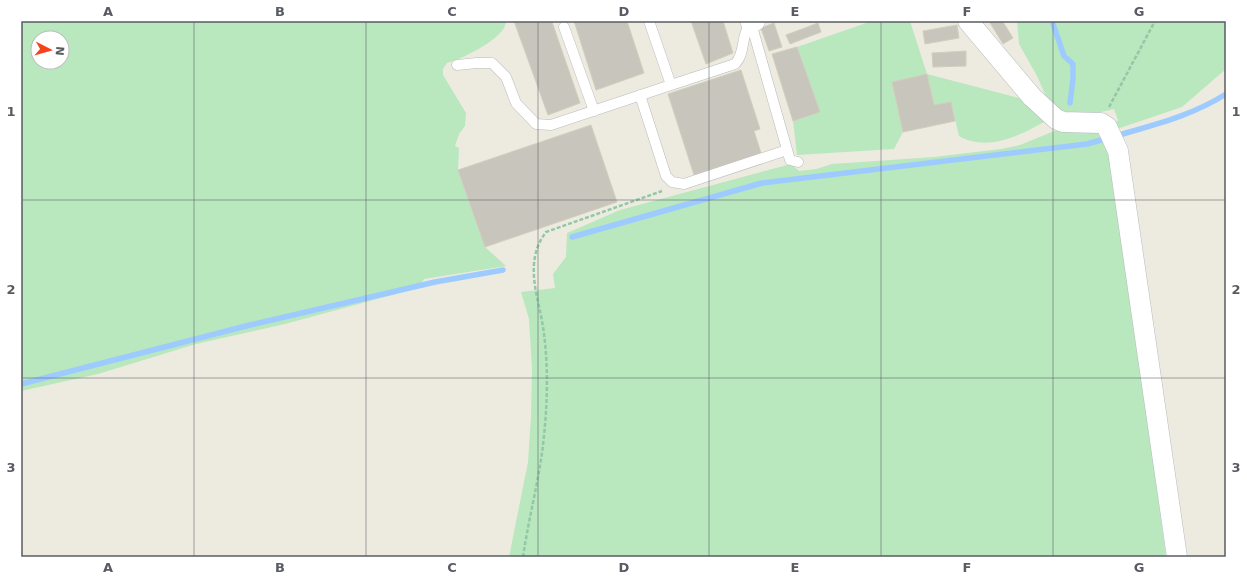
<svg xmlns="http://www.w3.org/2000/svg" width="1247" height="578" viewBox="0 0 1247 578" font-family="'DejaVu Sans',sans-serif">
<rect width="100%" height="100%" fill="#edebdf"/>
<!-- green -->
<path fill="#b9e7be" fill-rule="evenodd" d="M21,21H507C505,24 504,30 501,32C491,44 462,59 447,63L443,69V75L466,113L465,126L459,134L455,146L459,148L458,170L485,247L506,266L424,279L418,288L285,324L196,344L98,374L21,391ZM38,38H62V62H38Z
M872,21H910L927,74L1027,100L1044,122C1019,136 986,152 959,136L951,102L934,105L927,74L892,82L903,132L894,149L797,155L793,121L819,112L797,47Z
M1017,21H1226V69L1182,107L1117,129L1113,125L1118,120L1114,109L1075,118L1056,119L1037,76L1019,44Z
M1064,127H1083L1101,134L1113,160L1166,557H509L528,462L531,417L532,369L529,319L521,292L555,288L553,274L566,257L567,233L620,210L791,164L799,171L816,169L832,164L934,157L1001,149L1020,145Z"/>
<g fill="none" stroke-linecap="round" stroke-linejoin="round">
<!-- stream -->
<path stroke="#9dcbff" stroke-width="5.5" d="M1052,21L1064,56L1073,64V79L1070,103
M1119,135C1157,124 1193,115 1226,94
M572,237L762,183L1087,144L1105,139
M21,384L250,325L435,282L503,270"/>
</g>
<!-- building -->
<path fill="#c8c5bc" stroke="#d2cebd" d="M514,21H554L552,22L580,103L548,115Z
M574,21H627L644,73L596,90Z
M691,21H723L733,53L706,64Z
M989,21H1005L1003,22L1013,38L1003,44Z
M774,23L782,47L769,51L761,28Z
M818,23L821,32L790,44L786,35Z
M957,25L959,38L925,44L923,31Z
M797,47L820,112L793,121L772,54Z
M966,51V66L933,67L932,53Z
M741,70L760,129L754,131L761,153L694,175L668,94Z
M927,74L934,105L951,102L955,121L903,132L892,82Z
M591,125L617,202L485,247L458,170Z"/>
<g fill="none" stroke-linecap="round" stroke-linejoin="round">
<!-- lane casing -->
<g stroke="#b8bac0" stroke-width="11">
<path id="lane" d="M649,21L671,85L735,64C746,53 740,36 751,23
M751,23L790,160L798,162
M564,27L594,111
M457,65L477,63H492L506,77L516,103L536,124L551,125L671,85
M640,95L666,176L672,182L684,184L787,150"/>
</g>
<!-- street casing -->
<g stroke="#b8bac0" stroke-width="21">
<path id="street" d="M968,21L1032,97L1056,119L1063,122L1101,123L1107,127L1118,151L1177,557
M751,23L755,21"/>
</g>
<!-- path -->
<path stroke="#92c8a7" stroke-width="2.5" stroke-dasharray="4 2" stroke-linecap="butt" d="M1109,107L1155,21
M523,557C528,522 537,488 542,453C547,414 549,373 544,334C540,299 522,264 546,232L662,191"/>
<!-- lane -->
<use href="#lane" stroke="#fff" stroke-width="10"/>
<!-- street -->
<use href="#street" stroke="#fff" stroke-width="20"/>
</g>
<!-- grid -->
<path fill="none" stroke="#585c62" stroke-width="1" stroke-opacity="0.55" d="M194,21V557M366,21V557M538,21V557M709,21V557M881,21V557M1053,21V557M21,200H1226M21,378H1226"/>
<!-- border -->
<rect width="1247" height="578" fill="none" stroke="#ffffff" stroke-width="44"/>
<!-- north arrow -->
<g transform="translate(50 50) rotate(96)"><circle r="19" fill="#ffffff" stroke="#bcbec0"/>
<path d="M0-3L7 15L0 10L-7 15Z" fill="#f7431c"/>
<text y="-6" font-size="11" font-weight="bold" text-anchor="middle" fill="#585c62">N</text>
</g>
<rect x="22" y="22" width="1203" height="534" fill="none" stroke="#585c62" stroke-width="1.5"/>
<g font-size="13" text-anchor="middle" font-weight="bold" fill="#585c62">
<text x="108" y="16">A</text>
<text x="280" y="16">B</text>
<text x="452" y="16">C</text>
<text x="624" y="16">D</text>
<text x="795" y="16">E</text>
<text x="967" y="16">F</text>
<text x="1139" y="16">G</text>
<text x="11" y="116">1</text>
<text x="1236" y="116">1</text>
<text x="11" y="294">2</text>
<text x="1236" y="294">2</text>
<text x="11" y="472">3</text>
<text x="1236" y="472">3</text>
<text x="108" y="572">A</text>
<text x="280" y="572">B</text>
<text x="452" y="572">C</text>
<text x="624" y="572">D</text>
<text x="795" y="572">E</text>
<text x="967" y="572">F</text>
<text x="1139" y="572">G</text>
</g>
</svg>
